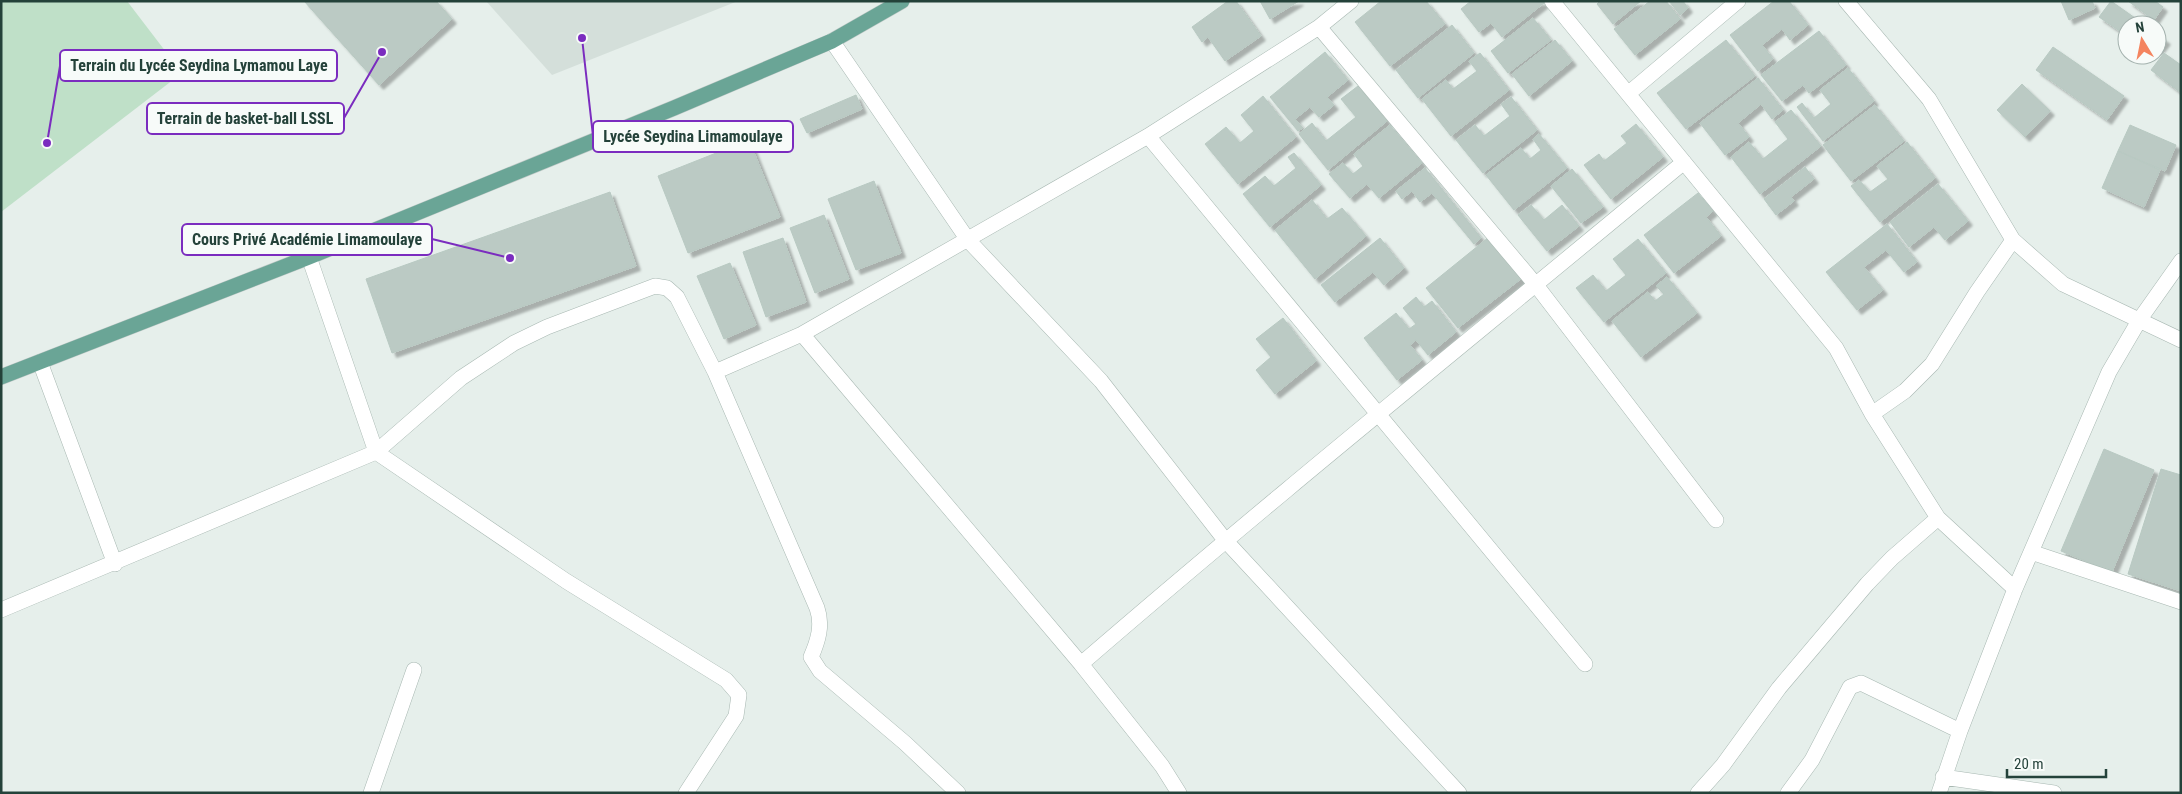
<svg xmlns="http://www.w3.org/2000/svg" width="2182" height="794" viewBox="0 0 2182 794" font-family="'Roboto Condensed',sans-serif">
<defs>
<filter id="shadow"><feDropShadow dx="4.5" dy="4.5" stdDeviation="1" flood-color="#0004"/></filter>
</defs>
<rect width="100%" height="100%" fill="#e6efeb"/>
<!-- built -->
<path fill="#d4dfda" d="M486,1H738L552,75Z"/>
<!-- pitch -->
<path fill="#bfe0c8" d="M1,1H127L182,73L1,212Z"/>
<!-- building -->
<path fill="#bbcac4" stroke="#b8c9c2" filter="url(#shadow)" d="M304,1H436L452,19L379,85Z
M1228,1H1236L1261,36L1225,61L1208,37L1202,42L1192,27Z
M1260,1H1299L1270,19Z
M1381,1H1426L1445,24L1390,66L1355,22Z
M1471,1H1542L1544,3L1502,37L1491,23L1479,32L1461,9Z
M1600,1H1641L1613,24L1597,4Z
M1650,1H1666L1680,19L1635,55L1614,29Z
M1669,1H1683L1688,8L1680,15Z
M1774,1H1789L1808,25L1790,40L1782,29L1762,45L1773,59L1758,71L1730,35Z
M2061,1H2092L2095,8L2069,20Z
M2111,1L2145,25H2127V36L2099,17Z
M2128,1H2155L2163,7L2154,20Z
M1533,18L1551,40L1508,73L1491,51Z
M1452,25L1474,53L1418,98L1396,70Z
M1819,31L1846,65L1809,93L1803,85L1782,101L1761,75Z
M2157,34L2166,40L2157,52Z
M1555,40L1572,61L1529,96L1512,74Z
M1726,40L1755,76L1686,129L1657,93Z
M2053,47L2124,96L2107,120L2036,70Z
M1325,52L1348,80L1327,97L1334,105L1319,117L1310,107L1295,119L1303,128L1298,131L1270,97Z
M1480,53L1509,90L1451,136L1422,99L1446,80L1453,89L1477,71L1469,61Z
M2164,53L2181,65V93L2151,70Z
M1848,68L1874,101L1823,141L1797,107L1802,103L1814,118L1831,104L1820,90Z
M1758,78L1783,110L1772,119L1761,104L1738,123L1749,137L1725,155L1700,123Z
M2022,84L2050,111L2025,137L1997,110Z
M1358,86L1387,121L1328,170L1299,134L1312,123L1326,141L1356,117L1341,99Z
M856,95L862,109L807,133L800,119Z
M1263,96L1296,137L1238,184L1205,144L1226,127L1240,143L1254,131L1241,115Z
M1511,97L1537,130L1483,173L1456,140L1475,125L1484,136L1510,116L1501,104Z
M1875,105L1904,141L1851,181L1823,145Z
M1791,110L1821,146L1760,194L1731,157L1749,142L1763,159L1788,139L1775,122Z
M1636,124L1663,157L1611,199L1584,165L1599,154L1604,161L1627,143L1621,136Z
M1390,125L1422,163L1379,198L1367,184L1350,198L1329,174L1343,163L1353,174L1363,166L1354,154Z
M2130,125L2176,145L2165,171L2118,151Z
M1539,134L1567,168L1514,210L1486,175L1521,148L1530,159L1541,150L1533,139Z
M749,140L780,217L688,253L658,176Z
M1907,142L1935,178L1880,222L1851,186L1859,180L1870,192L1888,179L1877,166Z
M2118,151L2160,170L2144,207L2102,188Z
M1294,153L1321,185L1270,227L1243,194L1265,176L1274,186L1296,168L1288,157Z
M1805,167L1814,179L1791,197L1794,201L1776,215L1764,199Z
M1425,168L1481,238L1474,244L1432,193L1420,202L1412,191L1402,199L1396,191Z
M1572,169L1603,207L1581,223L1551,186Z
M874,181L901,253L856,270L828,199Z
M1938,184L1968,221L1945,240L1934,227L1909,247L1890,222Z
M610,192L636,266L392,353L366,279Z
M1698,193L1713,211L1706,217L1721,236L1674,273L1644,235Z
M1312,200L1327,219L1342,208L1366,236L1315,279L1275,230Z
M1531,205L1544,220L1562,205L1579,226L1547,251L1518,215Z
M824,215L849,279L815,293L790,228Z
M1887,224L1917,262L1904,272L1886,250L1864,267L1883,290L1857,310L1826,272Z
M1489,237L1522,278L1458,328L1426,288Z
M783,238L806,302L766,317L743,252Z
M1380,238L1404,268L1384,285L1373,272L1335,302L1321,285Z
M1638,239L1666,273L1604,322L1576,288L1593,275L1606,291L1626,275L1613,259Z
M730,263L756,325L724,339L697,276Z
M1667,277L1697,313L1641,357L1612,321L1648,292L1655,301L1664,294L1656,286Z
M1416,297L1424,307L1432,301L1456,332L1428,355L1416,340L1410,345L1422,360L1397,380L1364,338L1396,313L1409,329L1416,324L1403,308Z
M1283,318L1316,361L1275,394L1256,370L1271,357L1256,339Z
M2104,449L2154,470L2112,572L2061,551Z
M2161,469L2181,475V591L2128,574Z"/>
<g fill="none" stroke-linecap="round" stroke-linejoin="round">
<!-- minor casing -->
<g stroke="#a8b8b2" stroke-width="16">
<path id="minor" d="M1552,1L1836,348L1872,414L1938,518
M1846,1L1929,99L2013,240L2063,284L2181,340
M1319,27L1536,285L1716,520
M832,41L968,240L1101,381L1225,540L1459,793
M1629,93L1738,1
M1148,136L1585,664
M309,257L376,452L566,581L726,680L739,695L736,716L686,793
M802,334L1081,664L1162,766L1179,793
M40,362L115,564
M715,372L802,334L1148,136L1319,27L1351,1
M1872,414L1905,391L1932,364L1977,292L2013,240
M2031,552L2181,602
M1,610L376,452L461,378L514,343L547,327L655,286L667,288L677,297L715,372L817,608C823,625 818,641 811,657L820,671L905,743L958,793
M1081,664C1279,493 1483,329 1684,162
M1943,777L2054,793
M371,793L414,670
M1698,793L1723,765L1779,688L1867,584L1892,558L1938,518L2015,589
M1788,793L1812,760L1850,687L1861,683L1960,731
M1939,793L1960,731L2015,589L2109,372L2140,319L2181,261"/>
</g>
<!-- major casing -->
<g stroke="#c2cac8" stroke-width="16">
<path id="major" d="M1,377L309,257L674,108L832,41L902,1"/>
</g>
<!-- minor -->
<use href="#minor" stroke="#fff" stroke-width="15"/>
<!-- major -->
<use href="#major" stroke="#6aa596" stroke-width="15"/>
</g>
<!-- callouts -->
<path fill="none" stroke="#7b2cbf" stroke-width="2" d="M47 143L60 66M382 52L344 118M582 38L593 136M510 258L432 239"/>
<g fill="#7b2cbf" stroke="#f7fbf9" stroke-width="2">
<circle cx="47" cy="143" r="5"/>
<circle cx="382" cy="52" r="5"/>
<circle cx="582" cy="38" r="5"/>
<circle cx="510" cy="258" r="5"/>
</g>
<g fill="#f7fbf9" stroke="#7b2cbf" stroke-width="2">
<rect x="60" y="50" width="277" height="31" rx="5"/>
<rect x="147" y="103" width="197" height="31" rx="5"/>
<rect x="593" y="121" width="200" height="31" rx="5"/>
<rect x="182" y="224" width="250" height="31" rx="5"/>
</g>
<g font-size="16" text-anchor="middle" font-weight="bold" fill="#24423a">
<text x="199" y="71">Terrain du Lycée Seydina Lymamou Laye</text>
<text x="245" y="124">Terrain de basket-ball LSSL</text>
<text x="693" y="142">Lycée Seydina Limamoulaye</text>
<text x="307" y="245">Cours Privé Académie Limamoulaye</text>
</g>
<!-- border -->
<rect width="2182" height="794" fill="none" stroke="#24423a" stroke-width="5"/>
<!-- north arrow -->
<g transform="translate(2142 40) rotate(350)"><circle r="24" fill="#f7fbf9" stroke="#a3b1ad"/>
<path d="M0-4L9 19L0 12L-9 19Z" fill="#f4845f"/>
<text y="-8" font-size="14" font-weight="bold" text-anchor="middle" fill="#24423a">N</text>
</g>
<!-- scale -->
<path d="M2007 769v8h99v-8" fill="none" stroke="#24423a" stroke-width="2.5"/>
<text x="2014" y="769" font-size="15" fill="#24423a" stroke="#f7fbf9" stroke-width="4" paint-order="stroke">20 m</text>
</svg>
